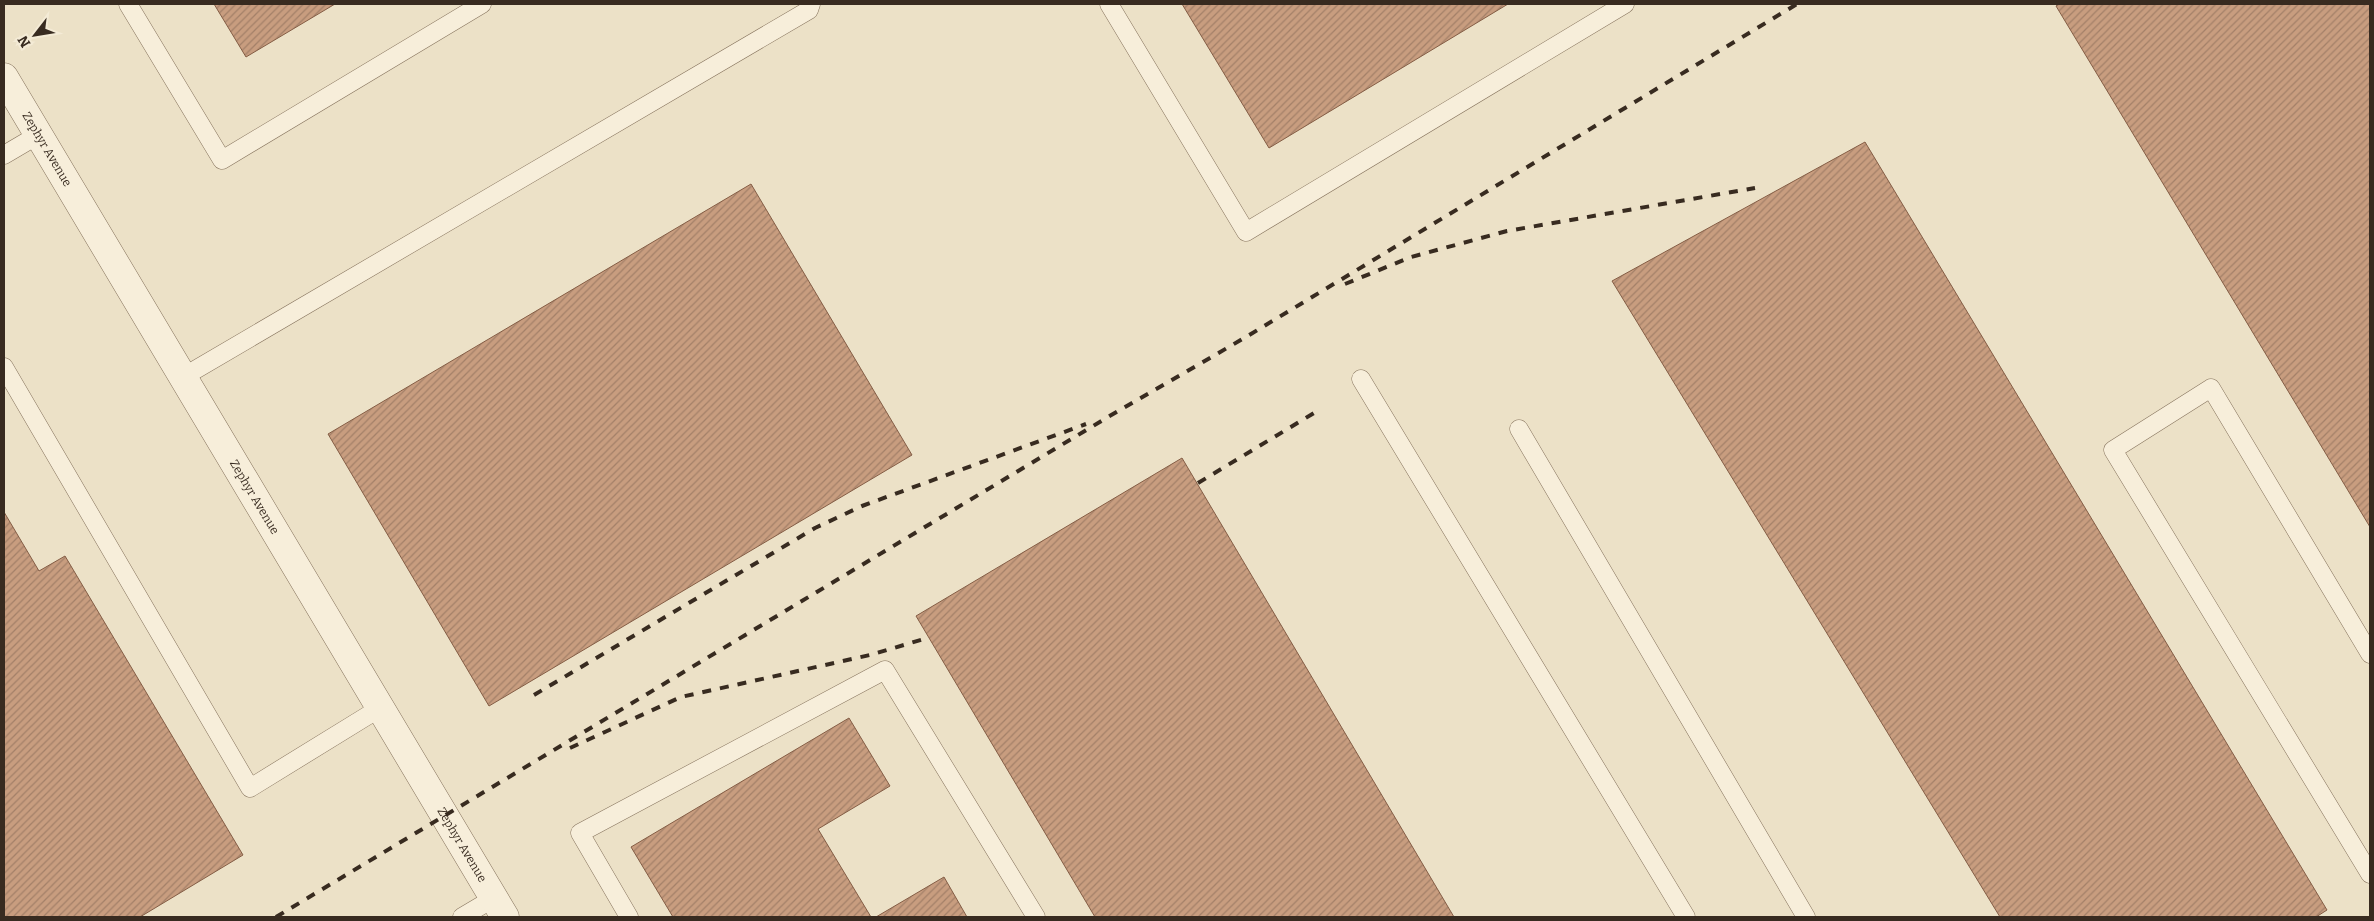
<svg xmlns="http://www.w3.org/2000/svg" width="2374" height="921" viewBox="0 0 2374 921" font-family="Bitter,serif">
<defs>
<pattern id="building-hatch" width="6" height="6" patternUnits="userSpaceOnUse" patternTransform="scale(1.25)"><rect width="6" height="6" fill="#c89d7f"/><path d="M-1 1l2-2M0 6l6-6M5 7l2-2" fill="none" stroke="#a38068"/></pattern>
</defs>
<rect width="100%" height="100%" fill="#ece1c7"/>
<!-- building -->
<path fill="url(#building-hatch)" stroke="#845d45" d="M214,4H335L246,57Z
M1182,4H1508L1269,148Z
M2059,4H2370V527L2056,6Z
M1865,142L2327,910L2316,917H2000L1612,281Z
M751,184L912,455L489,706L328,434Z
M1182,458L1454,917H1095L916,616Z
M4,512L39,571L65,556L243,855L140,917H4Z
M849,718L890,786L818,829L871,917H673L631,847Z
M944,877L967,917H876Z"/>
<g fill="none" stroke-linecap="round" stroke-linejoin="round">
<!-- lane casing -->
<g stroke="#86735d" stroke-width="19">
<path id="lane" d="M128,4L222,160L482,4
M1109,4L1246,232L1625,4
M4,155L38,135
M4,367L250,788L380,708
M183,377L809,10L811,4
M1361,379L1686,917
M1519,429L1806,917
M2370,654L2211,388L2113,450L2370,874
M462,917L494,898
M629,917L580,833L885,670L1036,917"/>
</g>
<!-- street casing -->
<g stroke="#86735d" stroke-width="29">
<g id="street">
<path id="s1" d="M4,77L505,917"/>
</g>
</g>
<!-- lane -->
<use href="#lane" stroke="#f7eeda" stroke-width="18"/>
<!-- street -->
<use href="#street" stroke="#f7eeda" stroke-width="28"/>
<!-- rail -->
<path stroke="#382b20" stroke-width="4" stroke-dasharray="9 9" stroke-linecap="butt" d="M1345,284L1411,257L1507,231L1755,188
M1198,483L1319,410
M534,695L815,528L862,506L1086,424
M570,748L681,697L870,655L924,639
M276,917L1108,417L1246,337L1797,4"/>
</g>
<g text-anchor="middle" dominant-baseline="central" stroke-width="4.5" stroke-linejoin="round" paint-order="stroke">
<!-- street labels -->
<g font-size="12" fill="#382b20" stroke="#f4ebd6">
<text stroke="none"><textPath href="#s1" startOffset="84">Zephyr Avenue</textPath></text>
<text stroke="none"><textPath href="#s1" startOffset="489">Zephyr Avenue</textPath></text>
<text stroke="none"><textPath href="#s1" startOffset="894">Zephyr Avenue</textPath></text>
</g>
</g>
<!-- border -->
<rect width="2374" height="921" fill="none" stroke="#382b20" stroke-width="10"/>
<!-- north arrow -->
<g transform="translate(35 35) rotate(239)" stroke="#f4ebd6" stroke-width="4" paint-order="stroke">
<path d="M0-4L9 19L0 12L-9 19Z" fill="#382b20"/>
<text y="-8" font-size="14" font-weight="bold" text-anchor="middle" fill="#382b20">N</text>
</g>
</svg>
